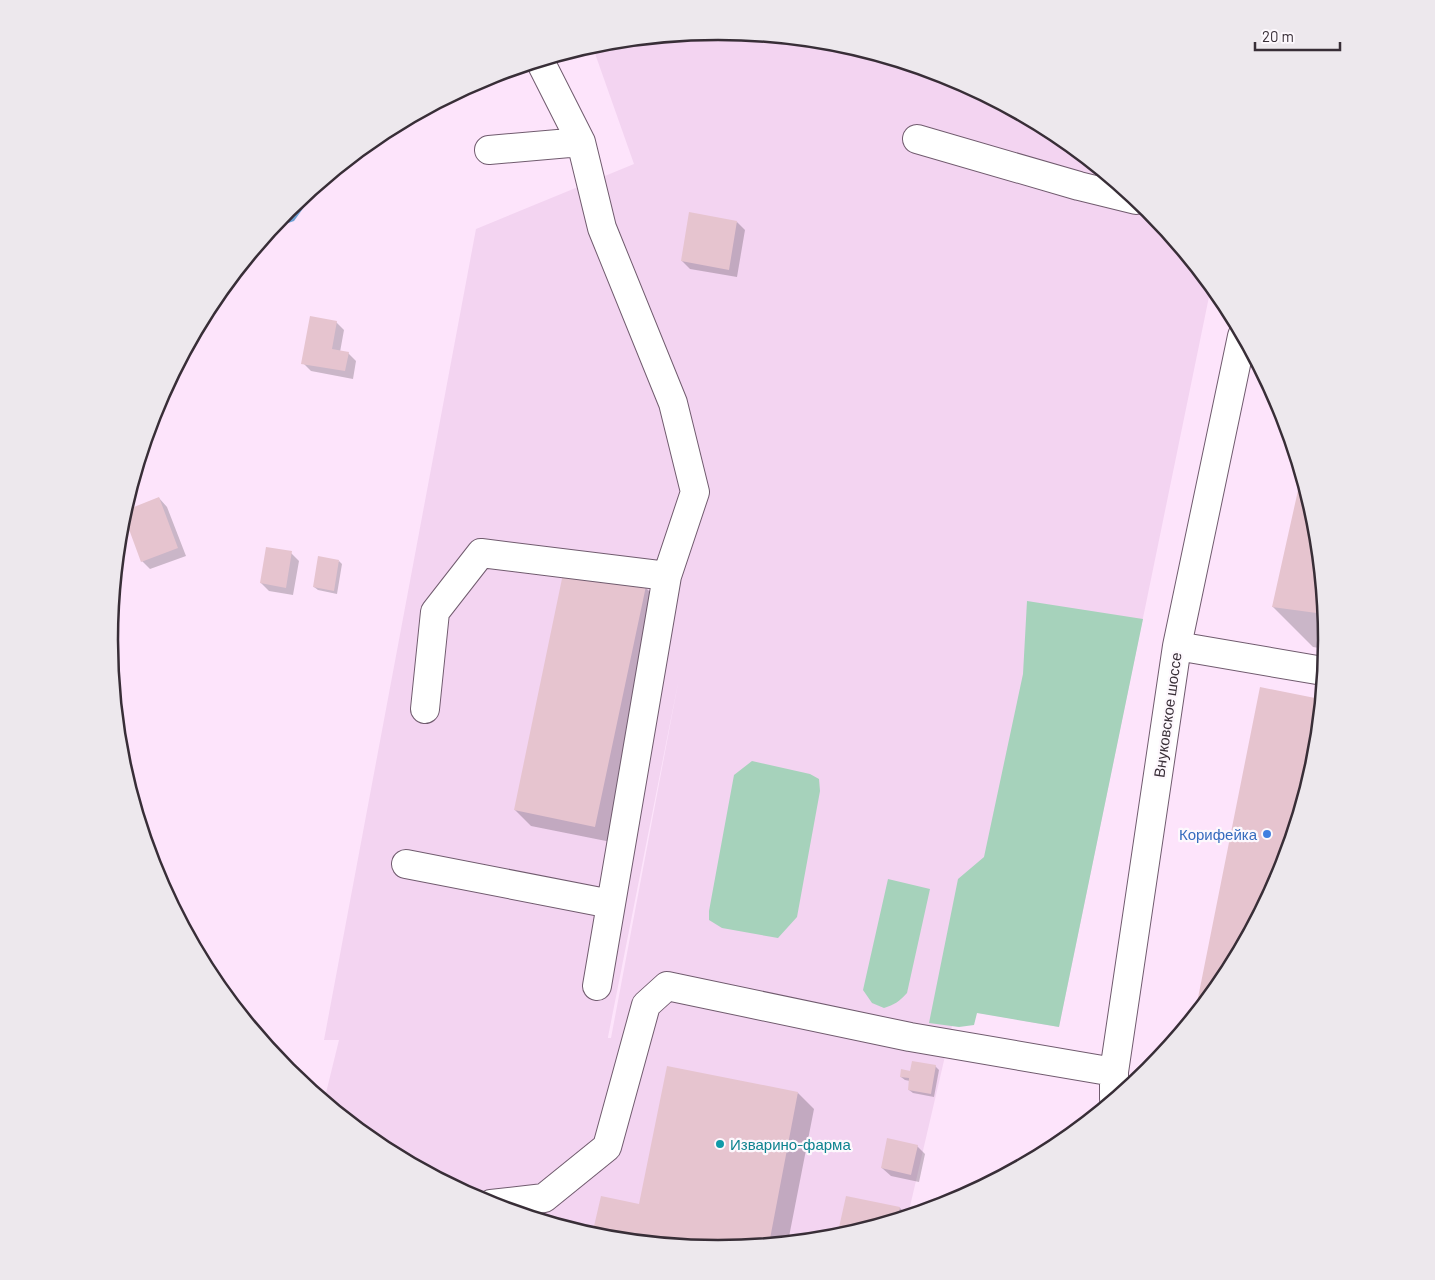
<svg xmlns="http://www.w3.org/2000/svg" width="1435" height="1280" viewBox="0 0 1435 1280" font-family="Barlow,sans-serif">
<rect width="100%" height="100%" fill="#fde4fb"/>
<!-- built -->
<path fill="#f3d4f1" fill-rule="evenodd" d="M718,31L837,43L951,78L1056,134L1148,210L1211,287L1059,1027L956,1009L908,1215L836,1237L717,1249L598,1237L484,1202L379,1146L324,1101L339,1040H324L476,229L634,164L592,45L599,43ZM679,678L611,1038H608V1037Z"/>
<!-- green -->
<path fill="#a6d2bb" d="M1027,601L1143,619L1059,1027L977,1013L974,1025L959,1027L929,1023L958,879L984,857L1023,674Z
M752,761L810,774L819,779L820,791L797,917L778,938L722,928L709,920V911L734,775Z
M888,879L930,889L907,993C900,1001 894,1005 884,1008L872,1003L863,990Z"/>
<!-- water -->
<path fill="#6fa1d4" d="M312,189V196L294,221L271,229L287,209Z"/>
<!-- shadow -->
<path fill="#0003" d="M737,222L745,230L737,277L690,269L682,261Z
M336,322L344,330L340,352L348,353L356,361L353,379L311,371L303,363Z
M1302,479L1315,522L1326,640L1325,649L1313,647L1273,607Z
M159,498L167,507L186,556L150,569L142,561Z
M291,553L299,561L293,595L269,591L261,583Z
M339,561L342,564L337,594L318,590L314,587Z
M645,587L661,603L611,842L531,826L515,810Z
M1261,688L1320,700L1314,759L1280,873L1223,978L1197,1011Z
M935,1066L939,1070L934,1097L913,1093L909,1090L910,1081L905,1080L901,1077L911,1072Z
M798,1093L814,1109L788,1242L717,1249L640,1205Z
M917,1146L925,1154L919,1182L891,1176L882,1168Z
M900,1208L907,1215L843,1235L839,1232Z"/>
<!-- building -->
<path fill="#e6c4cf" d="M689,212L737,221L729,270L681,261Z
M310,316L337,321L332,349L349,352L345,371L301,364Z
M1301,477L1315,522L1324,614L1272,607Z
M159,497L178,548L141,562L123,513L124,511Z
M266,547L292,551L286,588L260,583Z
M318,556L339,560L334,591L313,587Z
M564,569L646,586L595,827L514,810Z
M1260,687L1320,699L1314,759L1313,765L1305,764L1290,841L1280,873L1223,978L1195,1013Z
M912,1061L936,1065L931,1094L908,1090L909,1078L900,1077L901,1069L910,1071Z
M667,1066L798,1092L769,1244L717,1249L598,1237L592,1235L601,1196L639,1204Z
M887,1138L918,1145L911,1175L881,1168Z
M846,1196L900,1207L898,1218L847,1234L838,1232Z"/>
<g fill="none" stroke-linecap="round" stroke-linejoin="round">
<!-- minor casing -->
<g stroke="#705b6e" stroke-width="30">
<path id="minor" d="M917,139L1079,186L1136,200
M581,142L602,228L673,403L695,492L667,576
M489,150L581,142L540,61
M1177,646L1323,671
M425,709L435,612L481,553L667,576L597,986
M406,864L611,904
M1114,1099V1072L1177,646L1242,336
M491,1204L544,1198L607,1147L646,1005L667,986L910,1037L1114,1072"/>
</g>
<!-- minor -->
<use href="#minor" stroke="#fff" stroke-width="28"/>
</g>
<!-- markers -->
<circle fill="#3f7fe0" stroke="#fdf8fd" stroke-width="2" cx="1267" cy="834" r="5"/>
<circle fill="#0f9aa8" stroke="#fdf8fd" stroke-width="2" cx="720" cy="1144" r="5"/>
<g text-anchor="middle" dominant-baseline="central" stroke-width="4.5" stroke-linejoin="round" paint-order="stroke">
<!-- street labels -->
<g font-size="15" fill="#382e37" stroke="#fdf8fd">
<text transform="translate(1167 715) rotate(-82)">Внуковское шоссе</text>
</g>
<!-- shop labels -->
<g font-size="15" fill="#366cbe" stroke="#fdf8fd" text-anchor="end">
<text x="1257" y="834">Корифейка</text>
</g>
<!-- culture labels -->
<g font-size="15" fill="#0d838f" stroke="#fdf8fd" text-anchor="start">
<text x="730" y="1144">Изварино-фарма</text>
</g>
</g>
<!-- crop -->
<path d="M0 0H1435V1280H0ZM118 640a600 600 0 1 1 1200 0a600 600 0 1 1-1200 0Z" fill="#ede8ed" fill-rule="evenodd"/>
<path fill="none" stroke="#382e37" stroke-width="2.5" d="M118 640a600 600 0 1 1 1200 0a600 600 0 1 1-1200 0Z"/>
<!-- scale -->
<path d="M1255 42v8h85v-8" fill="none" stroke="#382e37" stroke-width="2.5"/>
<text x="1262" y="42" font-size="15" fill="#382e37" stroke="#fdf8fd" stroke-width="4" paint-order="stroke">20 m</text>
</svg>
